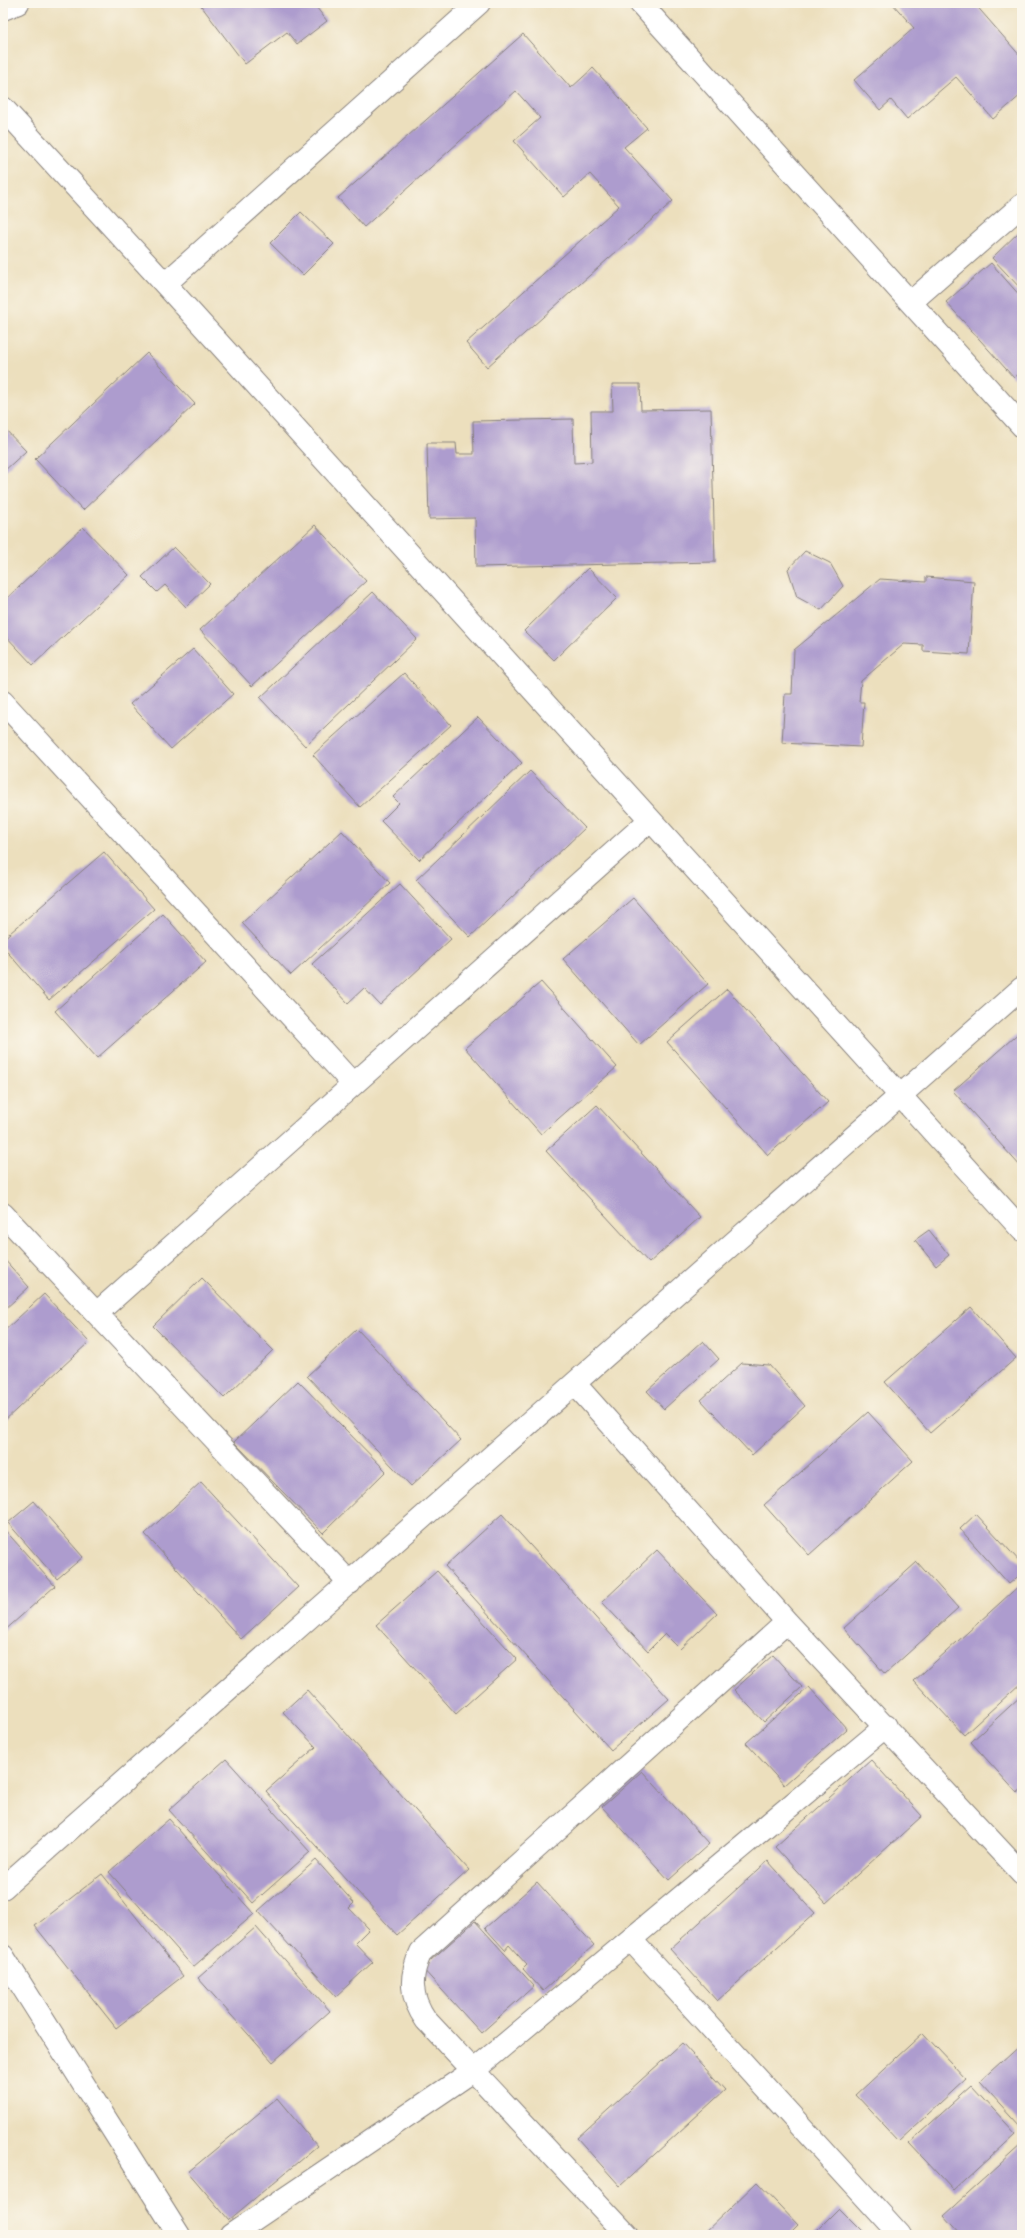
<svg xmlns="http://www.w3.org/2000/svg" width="1025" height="2238" viewBox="0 0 1025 2238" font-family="Itim,sans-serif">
<rect width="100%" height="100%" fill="#fbf7ec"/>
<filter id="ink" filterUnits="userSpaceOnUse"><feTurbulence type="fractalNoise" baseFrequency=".025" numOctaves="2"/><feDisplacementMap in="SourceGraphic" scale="8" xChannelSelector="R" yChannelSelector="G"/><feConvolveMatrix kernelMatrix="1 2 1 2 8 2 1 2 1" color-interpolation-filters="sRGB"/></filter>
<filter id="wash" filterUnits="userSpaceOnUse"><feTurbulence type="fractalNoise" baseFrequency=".012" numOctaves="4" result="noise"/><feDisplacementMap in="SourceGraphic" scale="16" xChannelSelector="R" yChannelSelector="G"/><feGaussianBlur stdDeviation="0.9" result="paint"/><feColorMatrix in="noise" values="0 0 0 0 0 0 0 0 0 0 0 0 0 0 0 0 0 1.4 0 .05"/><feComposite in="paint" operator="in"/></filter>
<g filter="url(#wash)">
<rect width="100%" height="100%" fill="#ecdfbd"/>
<g id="blocks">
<!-- building -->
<path fill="#ad9cce" d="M199,3H313L327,21L297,44L287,32L245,64Z
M892,3H974L1022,58V94L993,119L956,77L907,119L891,100L880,110L854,80L914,28Z
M523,34L571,88L593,68L647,128L624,147L673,201L487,367L466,343L619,206L590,174L564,197L514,141L540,118L516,91L364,227L338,198Z
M301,212L334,244L303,275L270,243Z
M1022,229V290L992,258Z
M991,263L1022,298V371L1014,378L946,302Z
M147,353L195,404L83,510L35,459Z
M612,384H640L641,410L711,409L715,562L476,567L475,518L429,519L427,443H456L457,454H474L473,421L573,419L574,463L592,462L591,411H613Z
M3,427L26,451L3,472Z
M315,525L366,581L252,686L200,630Z
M83,527L129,575L33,665L3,633V602Z
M174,547L210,584L186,607L165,585L157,592L142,577Z
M805,551L830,563L843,586L821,610L797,597L788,569Z
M588,568L617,598L554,660L524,631Z
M926,577L974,581L969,654L923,651V645L904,644L861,681L859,702H864L861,747L782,743L785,694H792L794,650L880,579L926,582Z
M373,592L417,639L305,746L260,698Z
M193,649L233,694L171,749L130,704Z
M404,673L451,725L360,807L313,755Z
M478,717L522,763L419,860L381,821L399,803L393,797Z
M530,771L585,828L470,937L416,880Z
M342,831L390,883L291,975L242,923Z
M104,852L154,909L49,1000L3,947V939Z
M400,884L451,939L380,1005L364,988L348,1003L312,964Z
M633,898L708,984L639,1045L563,959Z
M163,914L206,962L97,1058L55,1011Z
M541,982L617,1067L541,1134L465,1048Z
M727,989L828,1102L768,1155L667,1042Z
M1022,1030V1166L1021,1167L953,1091Z
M597,1105L700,1217L649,1263L546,1151Z
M929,1230L949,1255L936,1266L915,1240Z
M3,1258L29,1287L3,1311Z
M202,1278L273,1350L224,1398L153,1326Z
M44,1294L89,1342L3,1422V1332Z
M971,1307L1016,1358L930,1433L885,1382Z
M357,1329L461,1440L411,1486L307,1376Z
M703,1341L719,1359L664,1409L647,1391Z
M742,1363L769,1365L805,1406L752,1455L701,1400Z
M298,1381L386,1471L323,1533L234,1442Z
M868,1412L913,1461L809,1555L764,1505Z
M201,1482L298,1587L241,1639L145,1534Z
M34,1501L83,1557L57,1579L8,1523Z
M502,1514L669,1699L611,1750L445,1566Z
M976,1514L1022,1564V1573L1009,1584L960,1529Z
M3,1528L55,1586L3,1632Z
M657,1550L717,1614L680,1649L665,1634L648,1651L602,1602Z
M917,1562L958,1608L885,1674L844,1628Z
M437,1571L517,1659L456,1714L376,1625Z
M1022,1583V1682L964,1735L914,1681Z
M773,1655L802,1687L764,1722L734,1690Z
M809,1687L847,1729L784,1785L746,1743Z
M307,1690L469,1870L397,1935L266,1791L316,1747L283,1712Z
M1022,1695V1789L1017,1793L971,1742Z
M226,1759L310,1852L253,1903L169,1810Z
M871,1760L922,1816L826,1903L775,1847Z
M642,1771L709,1844L669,1880L602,1807Z
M169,1819L254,1914L193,1967L109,1872Z
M316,1860L354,1903L349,1908L369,1929L355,1943L373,1962L336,1996L258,1911Z
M768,1861L815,1913L717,2001L670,1949Z
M102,1874L183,1976L116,2028L35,1926Z
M537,1882L594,1945L543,1991L523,1969L527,1965L509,1945L505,1950L485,1928Z
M475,1921L534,1986L481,2033L422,1968Z
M256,1927L330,2011L273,2062L198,1978Z
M923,2033L966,2079L899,2141L856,2095Z
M682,2043L725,2090L620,2186L577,2138Z
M1022,2043V2127L980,2081Z
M972,2086L1016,2134L954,2191L909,2143Z
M277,2098L317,2146L229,2220L188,2172Z
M1022,2144V2231L1017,2235H962L944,2215Z
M757,2182L798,2225L788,2235H702Z
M839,2208L866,2235H812Z"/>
</g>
</g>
<g filter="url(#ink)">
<use href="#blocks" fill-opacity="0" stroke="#87807c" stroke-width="1"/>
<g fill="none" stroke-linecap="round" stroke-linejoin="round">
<!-- minor casing -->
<g stroke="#87807c" stroke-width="24">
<path id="minor" d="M640,3L1022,426
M3,9L18,3
M3,108L165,284L1022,1230
M165,284L479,3
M911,302L1022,205
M3,702L353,1084
M3,1214L350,1583
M97,1313L650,820
M575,1384L787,1622L1022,1874
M3,1888L1022,988
M631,1940L900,2235
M3,1956L179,2235
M231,2235L473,2071L886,1726
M627,2235L426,2020C410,1997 409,1977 421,1952L787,1622"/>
</g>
<!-- minor -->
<use href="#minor" stroke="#fff" stroke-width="22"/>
</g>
</g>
<!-- margin -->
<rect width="1025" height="2238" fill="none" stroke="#fbf7ec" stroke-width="16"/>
</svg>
